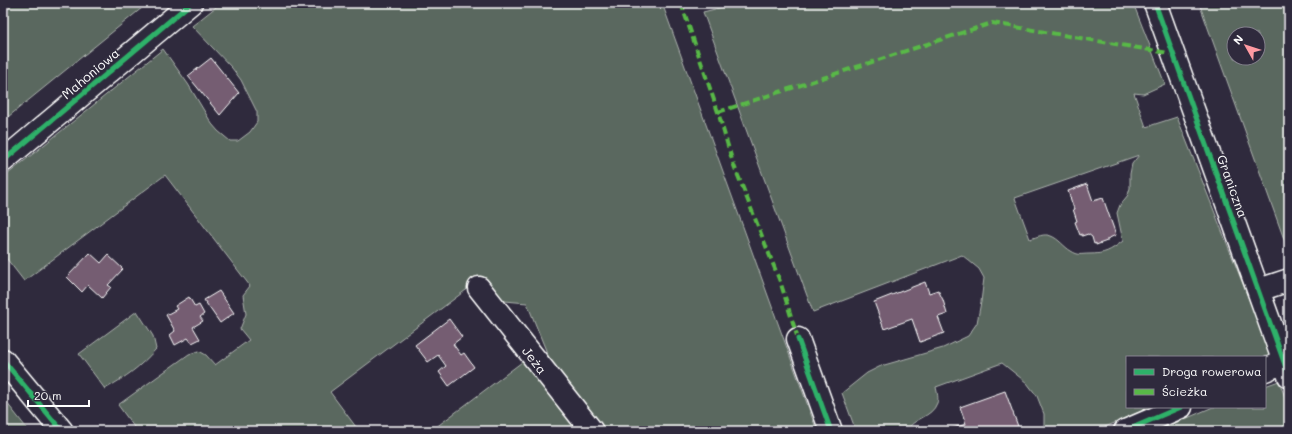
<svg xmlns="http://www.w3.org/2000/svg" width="1292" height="434" viewBox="0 0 1292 434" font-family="Mali,sans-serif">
<rect width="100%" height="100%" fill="#2f2a3d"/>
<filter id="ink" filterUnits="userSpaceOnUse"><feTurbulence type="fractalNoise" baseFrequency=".025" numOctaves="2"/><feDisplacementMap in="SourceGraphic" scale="8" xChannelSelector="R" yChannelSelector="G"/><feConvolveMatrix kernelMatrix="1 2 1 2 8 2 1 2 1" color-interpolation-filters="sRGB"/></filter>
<g filter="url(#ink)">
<!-- green -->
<path fill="#5a675e" stroke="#acb3ae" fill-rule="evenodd" d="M3,3H148L3,121Z
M221,3H662L817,431H601L561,388L527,303L505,301L483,279L470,287L330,392L359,431H137L118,405L189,354L199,351L206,355L215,365L249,340L240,329L246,314L243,295L250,286L165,175L24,281L3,254V178L163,49L188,84L212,124L218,131L230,141H238L250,132L257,122V112L241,80L232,68L192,26Z
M730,3H1133L1165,84L1143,94L1134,93L1146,127L1177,117L1271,355L1265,358L1127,357V407H1151L1096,431H1037L1044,427V414L1037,396L1027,383L1002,363L936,387C937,392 939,399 937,403C932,418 912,418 907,431H856L842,393L867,373L881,366L943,348L968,336L977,323L981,302L984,278L979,269L962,255L813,312L703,12L719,8ZM1139,155L1132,164L1130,174V188L1128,195L1120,205L1117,213L1123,241C1110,251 1105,254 1089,254C1081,254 1079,256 1071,251C1064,247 1059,239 1051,236C1044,233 1037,237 1030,239L1015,198Z
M1199,3H1289V253ZM1234,34H1258V58H1234Z
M137,311L153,336L156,349C139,368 127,376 105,389L79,354Z
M526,359L581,431H431Z
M1279,381L1289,408V431H1157L1213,407H1265V386Z
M3,398L29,431H3Z"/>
<!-- building -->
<path fill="#745d72" stroke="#fff" d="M211,58L239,93L220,115L188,76Z
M1087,184L1093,201L1103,198L1116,235L1107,239V241L1096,245V243L1094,244L1092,237L1088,234L1082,236V234L1080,235L1075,222L1077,221L1073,209H1074L1068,191Z
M90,253L101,263L108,255L123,269L108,285L111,287L102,298L88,285L82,292L67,277Z
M925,282L929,293L938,290L943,300L947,314L938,317L944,333L920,342L912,319L884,329L874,302Z
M219,291L234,313L220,323L204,300Z
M189,297L195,307L199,305L204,314L200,317L203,321L193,327L200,339L192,343L188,338L175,345L170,335L175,331L166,315L177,309L175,306Z
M449,319L462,337L453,344L461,355L464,353L474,367L449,386L439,372L446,366L438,355L428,362L415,345Z
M1005,391L1019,429L1014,431H950V429L966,424L960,407Z"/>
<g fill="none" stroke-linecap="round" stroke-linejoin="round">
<!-- minor casing -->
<g stroke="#fff" stroke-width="25">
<path id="minor" d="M1155,3L1289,376
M3,161L191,3
M479,288L592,431
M1259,290L1289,280
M798,339L831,431
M3,360L62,431
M1265,370L1284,362
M1125,431L1181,407"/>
</g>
<!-- minor -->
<use href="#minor" stroke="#2f2a3d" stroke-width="22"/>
<!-- quiet -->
<path stroke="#58b947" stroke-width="4" stroke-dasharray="8 4" stroke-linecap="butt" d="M681,3L718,112L733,163L781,284L798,339
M718,112L992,23L1174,54"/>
<!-- cycleway casing -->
<g stroke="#2f2a3d" stroke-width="8">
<path id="cycleway" d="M1155,3L1289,376
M3,161L191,3
M798,339L831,431
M3,360L62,431
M1125,431L1181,407"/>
</g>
<!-- cycleway -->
<use href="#cycleway" stroke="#2db169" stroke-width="5"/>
</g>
</g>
<g text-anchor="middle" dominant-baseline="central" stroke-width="3.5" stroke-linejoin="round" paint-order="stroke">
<!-- street labels -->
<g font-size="13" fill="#fff" stroke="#2f2a3d">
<text transform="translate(90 73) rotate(-40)">Mahoniowa</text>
<text transform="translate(1233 186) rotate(70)">Graniczna</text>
<text transform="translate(535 360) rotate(52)">Jeża</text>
</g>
</g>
<!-- margin -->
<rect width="1292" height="434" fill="none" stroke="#2f2a3d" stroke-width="16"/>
<rect x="8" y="8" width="1276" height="418" fill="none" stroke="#fff" stroke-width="1.5" filter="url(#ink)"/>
<!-- legend -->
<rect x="1126" y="356" width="140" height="52" fill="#2f2a3d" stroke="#827f8b"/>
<rect x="1134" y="369" width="20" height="6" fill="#2db169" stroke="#827f8b"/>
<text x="1162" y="376" font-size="12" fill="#ffffff">Droga rowerowa</text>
<rect x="1134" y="389" width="20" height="6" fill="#58b947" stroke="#827f8b"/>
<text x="1162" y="396" font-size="12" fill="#ffffff">Ścieżka</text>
<!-- north arrow -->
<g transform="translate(1246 46) rotate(309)"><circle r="19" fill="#2f2a3d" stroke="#827f8b"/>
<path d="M0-3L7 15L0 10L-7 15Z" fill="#ff9aa2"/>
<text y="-6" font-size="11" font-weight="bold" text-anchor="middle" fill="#ffffff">N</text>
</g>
<!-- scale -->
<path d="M28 400v6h61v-6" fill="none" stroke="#ffffff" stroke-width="2"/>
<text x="34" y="400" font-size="12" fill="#ffffff" stroke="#2f2a3d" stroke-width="3" paint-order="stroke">20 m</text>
</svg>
